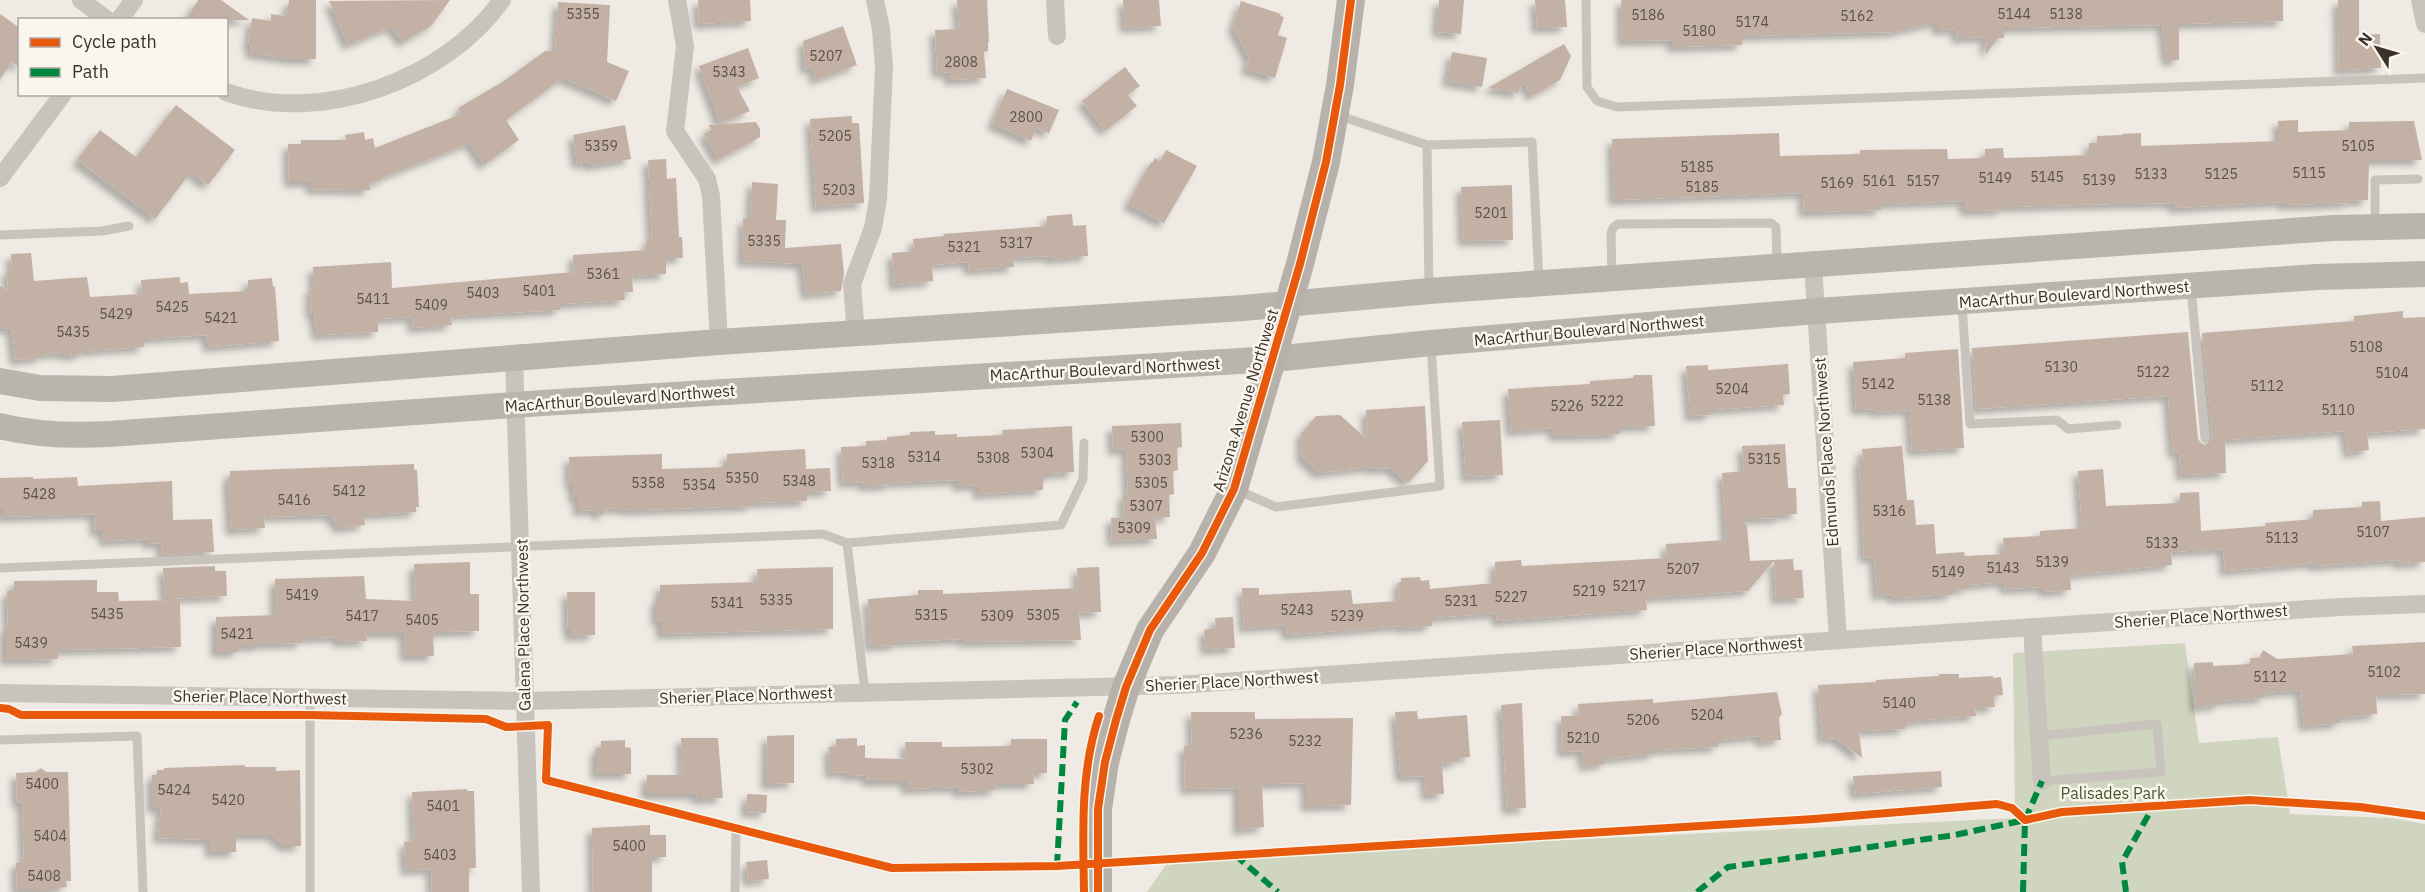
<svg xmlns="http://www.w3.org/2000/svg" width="2425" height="892" viewBox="0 0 2425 892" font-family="'IBM Plex Sans',sans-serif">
<defs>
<filter id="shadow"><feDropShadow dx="-5.5" dy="5.5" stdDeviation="3" flood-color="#0004"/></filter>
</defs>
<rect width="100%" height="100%" fill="#efebe4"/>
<!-- green -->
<path fill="#cfd5be" d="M2185,643L2199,743L2278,737L2290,814L2390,818L2425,824V892H1147L1166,865L1229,859L1463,845L2015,818L2013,653Z"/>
<!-- building -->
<path fill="#c3b1a6" filter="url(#shadow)" d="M198,0H221L249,20H186Z
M289,0H316V59H292L250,53L251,45H248L252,18L271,21V14L286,16Z
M450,0L431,26L403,42L391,27L348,45L329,1Z
M698,0H750L751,21L699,24Z
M957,0H987L989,42H988V51L984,52L986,78L949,80V72L937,73L935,30L959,29Z
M1123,0H1159L1161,26L1125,28Z
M1439,0H1464L1461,34L1437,32Z
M1535,0H1565L1567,27L1537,28Z
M1621,0H2283V21L2179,24V60L2167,61L2162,25L2004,28V38H1998L1986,54L1985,37L1957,38L1956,29L1937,30V22L1893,32L1742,36V45L1672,47V40L1622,41Z
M2338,0H2359V35L2380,34L2381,68L2339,70Z
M1241,1L1281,14L1280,16L1284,17L1278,35L1287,38L1275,78L1246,69L1249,58L1233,27Z
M558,2L610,5L607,62L629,71L616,101L563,78L506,120L519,140L484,165L470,143L381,178L382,180L369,183L370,190L311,189V182H289L288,144H301V140H346L345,135L364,132L365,140L373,138L375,148L461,114L458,108L504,81L545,51H555Z
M0,14L20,28V68L12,62L0,79Z
M843,26L857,65L816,80L812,67L805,69L803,41Z
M1564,44L1571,56L1560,80L1532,96L1523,82L1518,93L1488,88Z
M748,48L759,78L737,87L750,111L720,123L699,66Z
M1452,52L1487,58L1482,87L1447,81Z
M1125,67L1140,86L1128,95L1137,106L1105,131L1082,101Z
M1007,89L1059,110L1049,133L1036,128L1031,141L992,124Z
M176,105L235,150L208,185L191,172L155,219L77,160L100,130L136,157Z
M852,116V123H859L864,203L816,207L810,119Z
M2298,120V132L2349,130V122L2414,121L2422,160H2369L2368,200L2349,201V203L2283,205V202L2173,208V203L2110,204L2002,207V210L1967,211V209L1964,208V201L1881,204V210L1804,212L1803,193L1614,200L1612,139L1779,133L1780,156L1860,154V150L1947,149L1948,159L1985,158V149L2003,148L2004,158L2037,157L2089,155V143H2097V136L2122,135V134L2141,133V146L2278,141V121Z
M756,122L760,129V137L718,160L704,134L711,130L709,125Z
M625,125L631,159L589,166V162L577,164L573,135Z
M1166,150L1197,166L1164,223L1128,204L1151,162L1152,163L1155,158L1160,161Z
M666,159L667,179L676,178L679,237H682L683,258H666V274L632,276L633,292H624L625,300L560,304V310L451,316L452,325L413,328L412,317L378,319V332L317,335L314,314H311L310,289L314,288L313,267L391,262L392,288L574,272L573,255L647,250V240H652L648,160Z
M752,182L778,184L776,220H786L785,248L841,244L844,274L841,291L806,294L802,264L742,261L743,219H750Z
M1512,185L1513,240L1463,241L1461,187Z
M1072,214L1073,226L1086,225L1088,256L1050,259V256L1013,258L1014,267L969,270L968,262L932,265L933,281L895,285L894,284L892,253L914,251L913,239L944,236L943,234L1047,226V216Z
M31,253L34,281L87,277L90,297L142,294L141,280L180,277V283L188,282L189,294L248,291V280L272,278L273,287L275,286L279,341L209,347L206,335L144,339V347L84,351L75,356L57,353L40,355V358L15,360L11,328L0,329V286L8,290L7,270H12L11,254Z
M2403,311V318L2425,317V429L2367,433L2369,450L2348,453L2345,431L2225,440L2226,473L2181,475L2179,452L2173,453L2168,396L1976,409L1972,348L2188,332L2198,439L2202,444L2206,445L2212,437L2202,333L2354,321V316Z
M1958,349L1964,448L1912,451L1909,410L1875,412V409L1856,410L1853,362L1905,358V353Z
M1788,364L1790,394L1783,395L1784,405L1711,410V415L1690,416L1686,366L1708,365V370Z
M1634,375H1652L1655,426L1620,427V434L1602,435L1554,436L1553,428L1511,431L1508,389L1590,384V381L1633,378Z
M1425,406L1428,461L1408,483L1390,468L1370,469L1369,467L1319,473L1302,457L1301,434L1316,416L1340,415L1367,439L1366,410Z
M1500,420L1503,475L1466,477L1462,422Z
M1181,423L1182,447L1177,448L1178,470L1173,471L1174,494L1169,495L1170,517H1155L1157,539L1112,541L1111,518L1124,517L1123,495H1128L1126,449L1113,450L1112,426Z
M1072,426L1074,472L1049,474V477H1043V490L978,494V485L958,486V480L889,483L890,485L864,486L863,482L843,483L841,447L866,446V441L887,440V437L910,435V432L935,431V435L957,434V437L1003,435L1002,430Z
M1785,444L1788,488H1796L1797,514L1781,515V518L1740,519L1747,525L1750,561L1793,559L1794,570H1802L1804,598L1776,599L1774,561L1748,591L1646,598L1647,610L1497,621L1496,613L1432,618V626L1401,628L1400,626L1288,635L1284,625L1244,628L1242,588H1259V595L1351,590L1353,604L1399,601L1398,583L1401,582V578L1420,577L1421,581L1429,580L1430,589L1494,583L1495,562L1521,560L1522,566L1667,558L1666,544L1726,540L1722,473L1744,471L1742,446Z
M1902,446L1907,500H1914L1916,525L1934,524L1936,554L1964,552L1965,556L2004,554L2003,538L2040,536V531L2082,528L2078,471L2103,469L2106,506L2180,503V493L2199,492L2201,531L2266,526L2265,523L2313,519V510L2362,507V502L2380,501L2381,521L2425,517V562L2398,564V560L2314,566V563L2225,571L2223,549L2171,552L2172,565L2070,575L2071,590L2044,592L2043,587L2005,589L2004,582L1967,585V589L1952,590V595L1893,598L1892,594L1877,595L1874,557L1864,558L1859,460H1863L1862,449Z
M805,449L806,469L830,468L831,491L807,492V501L751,503V506L636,510L607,508L602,516L594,510L578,511V498H574L573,484H570L569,457L662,454V469L727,467V454Z
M414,464V470H417L419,507H416V512L364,515L365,525L340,528L330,515L264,517L265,528L231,530L228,478L230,477V471Z
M33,477V479L77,477L78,486L172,481L173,520L212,519L214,552L162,555L161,543L148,544V539L104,541L103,531H95L94,514L3,517V508H0V478Z
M470,562V594H479V631L439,632V635H433L434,656H405L404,633H366L367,641L338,642V637L302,638V643L259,644V646H238V652H216V617L275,615V579L364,576L366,599L415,601L414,564Z
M215,566V571H226L227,596L165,599L163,568Z
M833,567V629L661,634V620L656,621V599H660V585L758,582L757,569Z
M1099,567L1101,612L1079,613L1081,640L964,642V639L896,642V645L870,646L868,599L918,595V590H943V594L1078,588L1077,568Z
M97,580V592H118L119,601L180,600L181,647L58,650V659L5,660V628H8L7,591H14V581Z
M567,592H595V635L570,636V629H568Z
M1233,617L1235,648L1206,650L1204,630L1216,627L1215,618Z
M2425,642V694L2376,695L2377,714L2340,718V723L2304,726L2300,690L2264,693L2265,698L2219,701V705L2196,707L2194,663L2213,662V666L2250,664V658H2259L2263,650L2277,659L2353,654L2352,646Z
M1939,674H1959V678L1993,676V678L2001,677L2003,695L1994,696L1995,707L1975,708L1976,716L1921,720L1905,724V729L1859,731L1862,758L1835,738L1822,739L1818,685L1876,682V680L1939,676Z
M1777,692L1782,714L1779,718L1781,740L1760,742V736L1718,740V747L1654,750V754L1604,759L1605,764L1584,766L1582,751L1562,752L1561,716H1579L1578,704L1653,699V703Z
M1522,703L1526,808L1507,809L1501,705Z
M1417,711L1418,719L1467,715L1470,757L1457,758V762L1442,764L1444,794L1426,795L1425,776L1402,777L1400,772L1395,712Z
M1191,712H1255V719L1353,718L1351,805L1306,806V783L1262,784L1264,827L1238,830V788L1185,789L1184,746H1192Z
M794,735V783L766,784L767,736Z
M681,738H718L723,798L697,799L696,794H646L647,775H682Z
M857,738V746L865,745V758L906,759L905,742H942V747L1011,746V739H1047V773H1033L1034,784H995L996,790L958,792V787L906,789V781H867L866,775L847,776V772L830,773L829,747L836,746V739Z
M625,740V747L631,748V774H596V748H601V741Z
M245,765V767H276V771L300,770L301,846H284L272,835H236V852H210V840L158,838L161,808H152V775H157V770H164V768Z
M41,768L46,772H68L71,881H66L67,887H58V890H17L16,863L24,861L22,802L17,803L16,773L35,772Z
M1941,771L1942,787L1855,794L1853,776Z
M467,789V791H474L476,868H469V892H432L431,869L406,870L404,842L414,841L412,792Z
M747,794L767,795L766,813L746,812Z
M650,825V835H666V857H652V892H593L592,828Z
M767,860L769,879L748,881L746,862Z"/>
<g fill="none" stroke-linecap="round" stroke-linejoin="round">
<!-- service -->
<path stroke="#c8c3bd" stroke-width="9" d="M1586,0L1587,87L1597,101L1617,107L2425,78
M1337,115L1427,145L1532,142L1539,281
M1427,145L1429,290
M2375,224V180L2418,179
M0,235L102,231L129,226
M1612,278L1611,234L1613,228L1618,224L1771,223L1776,227L1777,265
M2191,288L2205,438
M1962,304L1970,424L2057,420L2068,429L2117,425
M1237,490L1276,507L1440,486L1431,345
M0,568L823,534L847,543
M865,692L847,543L1061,525L1083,479L1084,443
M310,698V892
M2039,736L2157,724L2161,772L2042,781
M0,740L137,736L143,892
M735,892L736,830"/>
<!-- minor -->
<path stroke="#c8c3bd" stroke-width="18" d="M81,0L107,20
M677,0L685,46L675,131L707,179L711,196L719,342
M1055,0L1057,36
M2420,0L2425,24
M119,20L134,0
M226,92C321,126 445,80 502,0
M0,178L63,94
M1813,265L1838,639
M856,334L852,284L873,228L878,199L884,67L881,29L875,0
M514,357L531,892
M2032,627L2042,781
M0,693L526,701L1177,685L2049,626L2341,607L2425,604"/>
<!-- secondary -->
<path stroke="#b9b4ae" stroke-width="26" d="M0,381L40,388L112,389L719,342L1243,308L1429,291L2334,228L2425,226
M0,426C36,435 72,436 109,434L542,403L1273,359L1431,343L1817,311L2317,277L2425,274"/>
<!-- primary -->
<path stroke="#b7b1ac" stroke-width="28" d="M1098,892V809L1105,762L1116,720L1126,687L1150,630L1202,553L1234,489L1300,264L1326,162L1340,85L1351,0"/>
<!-- quiet -->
<path stroke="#00873e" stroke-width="6" stroke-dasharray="12 6" stroke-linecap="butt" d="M1235,855L1278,892
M1057,866L1065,720L1077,702
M1697,892L1728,867L1955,835L2025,820
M2023,892L2025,820L2042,781
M2126,892L2122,862L2154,805"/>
<!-- cycleway casing -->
<g stroke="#fbf6ed" stroke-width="11">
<path id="cycleway" d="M0,708L9,709L21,715H309L486,719L506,727L548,725L546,780L892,868L1057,866L1814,819L1997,804L2012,808L2025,820L2062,812L2249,800L2360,807L2425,816
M1084,892C1083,833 1080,773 1099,716
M1098,892V809L1105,762L1116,720L1126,687L1150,630L1202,553L1234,489L1300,264L1326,162L1340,85L1351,0"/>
</g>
<!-- cycleway -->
<use href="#cycleway" stroke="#e8590c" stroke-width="8"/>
</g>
<g text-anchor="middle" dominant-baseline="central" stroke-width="5" stroke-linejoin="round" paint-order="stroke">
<!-- number labels -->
<g font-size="14" fill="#5c514a">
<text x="583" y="14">5355</text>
<text x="2014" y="14">5144</text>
<text x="2066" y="14">5138</text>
<text x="1648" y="15">5186</text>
<text x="1857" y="16">5162</text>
<text x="1752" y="22">5174</text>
<text x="1699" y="31">5180</text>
<text x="826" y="56">5207</text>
<text x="961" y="62">2808</text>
<text x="729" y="72">5343</text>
<text x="1026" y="117">2800</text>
<text x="835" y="136">5205</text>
<text x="601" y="146">5359</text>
<text x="2358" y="146">5105</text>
<text x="1697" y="167">5185</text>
<text x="2309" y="173">5115</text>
<text x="2151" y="174">5133</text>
<text x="2221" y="174">5125</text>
<text x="2047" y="177">5145</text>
<text x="1995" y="178">5149</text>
<text x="2099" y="180">5139</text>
<text x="1879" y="181">5161</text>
<text x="1923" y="181">5157</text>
<text x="1837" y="183">5169</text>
<text x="1702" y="187">5185</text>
<text x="839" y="190">5203</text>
<text x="1491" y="213">5201</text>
<text x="764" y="241">5335</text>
<text x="1016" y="243">5317</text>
<text x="964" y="247">5321</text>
<text x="603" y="274">5361</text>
<text x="539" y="291">5401</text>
<text x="483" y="293">5403</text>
<text x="373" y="299">5411</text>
<text x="431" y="305">5409</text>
<text x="172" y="307">5425</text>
<text x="116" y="314">5429</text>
<text x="221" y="318">5421</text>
<text x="73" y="332">5435</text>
<text x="2366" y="347">5108</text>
<text x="2061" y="367">5130</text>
<text x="2153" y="372">5122</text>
<text x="2392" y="373">5104</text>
<text x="1878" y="384">5142</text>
<text x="2267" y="386">5112</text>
<text x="1732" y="389">5204</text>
<text x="1934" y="400">5138</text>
<text x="1607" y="401">5222</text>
<text x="1567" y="406">5226</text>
<text x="2338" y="410">5110</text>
<text x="1147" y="437">5300</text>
<text x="1037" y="453">5304</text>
<text x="924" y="457">5314</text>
<text x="993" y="458">5308</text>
<text x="1764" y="459">5315</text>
<text x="1155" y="460">5303</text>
<text x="878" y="463">5318</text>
<text x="742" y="478">5350</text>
<text x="799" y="481">5348</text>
<text x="648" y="483">5358</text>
<text x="1151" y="483">5305</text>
<text x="699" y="485">5354</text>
<text x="349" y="491">5412</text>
<text x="39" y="494">5428</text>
<text x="294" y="500">5416</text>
<text x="1146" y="506">5307</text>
<text x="1889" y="511">5316</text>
<text x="1134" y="528">5309</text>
<text x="2373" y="532">5107</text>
<text x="2282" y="538">5113</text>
<text x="2162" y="543">5133</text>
<text x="2052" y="562">5139</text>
<text x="2003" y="568">5143</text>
<text x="1683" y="569">5207</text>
<text x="1948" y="572">5149</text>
<text x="1629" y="586">5217</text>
<text x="1589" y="591">5219</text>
<text x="302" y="595">5419</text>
<text x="1511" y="597">5227</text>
<text x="776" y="600">5335</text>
<text x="1461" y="601">5231</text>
<text x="727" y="603">5341</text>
<text x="1297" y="610">5243</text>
<text x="107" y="614">5435</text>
<text x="931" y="615">5315</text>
<text x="1043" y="615">5305</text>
<text x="362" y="616">5417</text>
<text x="997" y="616">5309</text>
<text x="1347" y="616">5239</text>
<text x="422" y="620">5405</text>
<text x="237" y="634">5421</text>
<text x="31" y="643">5439</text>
<text x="2384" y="672">5102</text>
<text x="2270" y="677">5112</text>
<text x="1899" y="703">5140</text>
<text x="1707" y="715">5204</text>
<text x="1643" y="720">5206</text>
<text x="1246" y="734">5236</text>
<text x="1583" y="738">5210</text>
<text x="1305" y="741">5232</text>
<text x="977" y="769">5302</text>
<text x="42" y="784">5400</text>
<text x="174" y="790">5424</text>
<text x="228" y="800">5420</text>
<text x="443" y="806">5401</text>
<text x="50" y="836">5404</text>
<text x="629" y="846">5400</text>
<text x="440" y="855">5403</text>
<text x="44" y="876">5408</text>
</g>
<!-- street labels -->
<g font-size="16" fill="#3a312b" stroke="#fbf6ed">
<text transform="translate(2074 294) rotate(-4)">MacArthur Boulevard Northwest</text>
<text transform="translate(1589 330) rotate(-5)">MacArthur Boulevard Northwest</text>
<text transform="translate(1105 369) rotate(-3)">MacArthur Boulevard Northwest</text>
<text transform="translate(620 398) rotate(-4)">MacArthur Boulevard Northwest</text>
<text transform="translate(1245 400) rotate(-73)">Arizona Avenue Northwest</text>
<text transform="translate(1826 452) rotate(-94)">Edmunds Place Northwest</text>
<text transform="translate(2201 616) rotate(-4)">Sherier Place Northwest</text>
<text transform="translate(523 625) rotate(-91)">Galena Place Northwest</text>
<text transform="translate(1716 648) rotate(-4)">Sherier Place Northwest</text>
<text transform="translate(1232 681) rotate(-3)">Sherier Place Northwest</text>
<text transform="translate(746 695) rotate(-2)">Sherier Place Northwest</text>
<text transform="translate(260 697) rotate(1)">Sherier Place Northwest</text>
</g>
<!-- park labels -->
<g font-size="16" fill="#45592e" stroke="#fbf6ed">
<text x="2113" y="793">Palisades Park</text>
</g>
</g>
<!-- legend -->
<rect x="18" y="18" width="210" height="78" fill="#fbf6ed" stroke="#aea79f" stroke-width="1.5"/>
<rect x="30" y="38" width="30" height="9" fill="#e8590c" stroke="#aea79f" stroke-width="1.5"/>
<text x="72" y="48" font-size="18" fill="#3a312b">Cycle path</text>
<rect x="30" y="68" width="30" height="9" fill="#00873e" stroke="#aea79f" stroke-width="1.5"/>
<text x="72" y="78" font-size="18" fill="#3a312b">Path</text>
<!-- north arrow -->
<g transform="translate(2377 48) rotate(307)" stroke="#fbf6ed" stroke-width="4.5" paint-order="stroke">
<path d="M0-4.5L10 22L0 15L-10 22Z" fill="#3a312b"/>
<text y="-9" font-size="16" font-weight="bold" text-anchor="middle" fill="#3a312b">N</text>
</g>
</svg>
